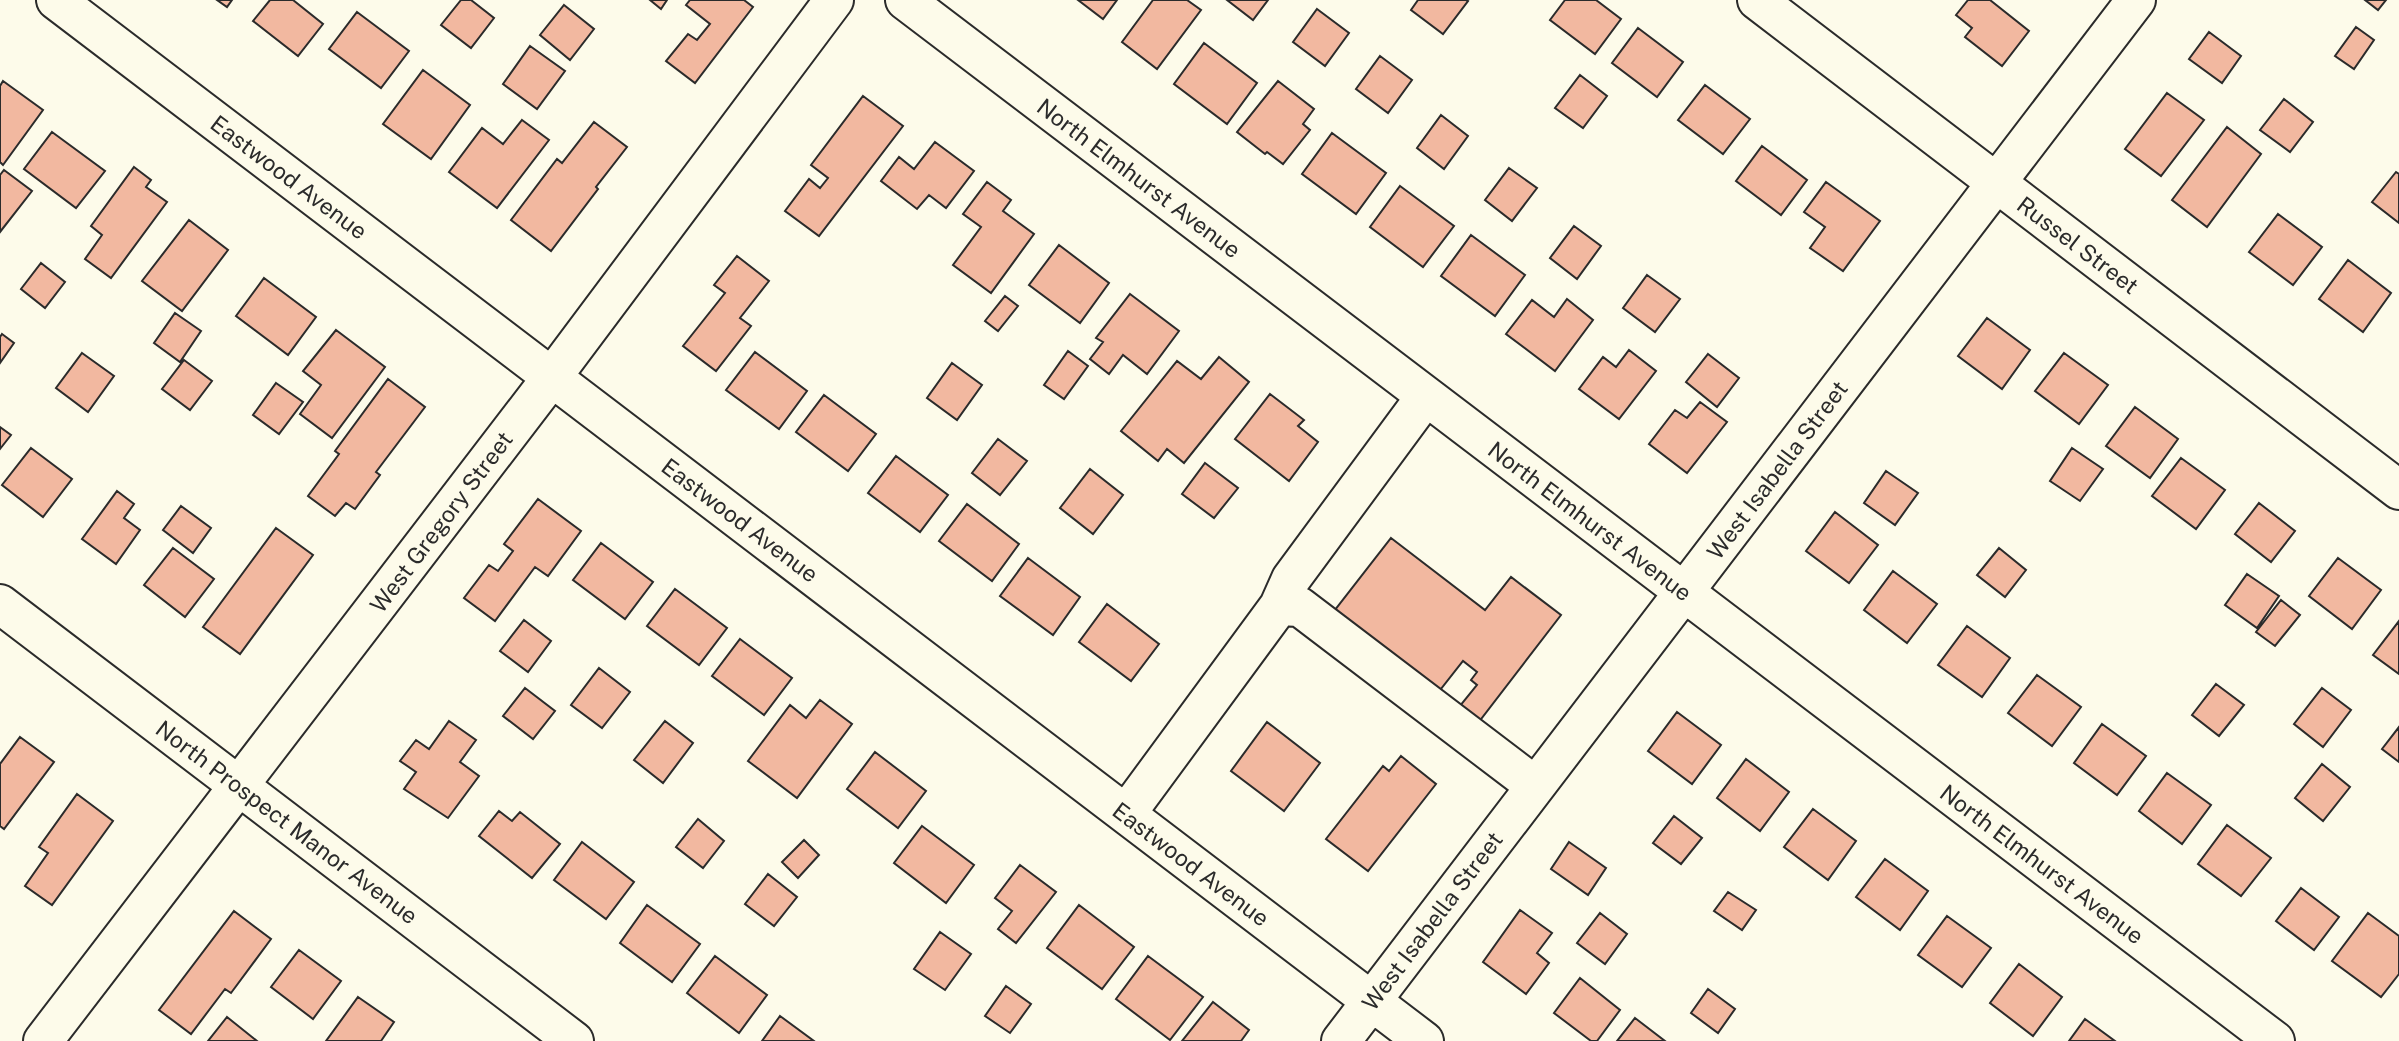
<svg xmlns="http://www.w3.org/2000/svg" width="2399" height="1041" viewBox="0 0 2399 1041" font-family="'Public Sans',sans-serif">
<rect width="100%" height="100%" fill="#fdfbea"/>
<!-- building -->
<path fill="#f2b8a0" stroke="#2b2b2b" stroke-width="2" d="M217,0H232L227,7Z
M270,0H293L323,24L298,56L253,21Z
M461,0H471L494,18L471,48L441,25Z
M650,0H667L661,9Z
M690,0H744L753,7L695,83L666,61L688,34L697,40L710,24L686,5Z
M1078,0H1117L1103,19Z
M1153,0H1187L1201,10L1157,69L1122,42Z
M1227,0H1268L1253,20Z
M1418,0H1466L1468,1L1443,34L1411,10Z
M1565,0H1596L1621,19L1595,54L1550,20Z
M1968,0H1990L2029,31L2002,66L1965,37L1972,28L1956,15Z
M2365,0H2386L2378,10Z
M564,5L594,29L570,60L540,35Z
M1317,9L1349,33L1325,66L1293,42Z
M357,12L409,51L381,88L329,49Z
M2356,27L2374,40L2354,69L2335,56Z
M1638,28L1683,62L1657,97L1612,63Z
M2209,32L2241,56L2222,83L2189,59Z
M1204,43L1257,83L1227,124L1174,84Z
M530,46L565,71L537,109L503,84Z
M1380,56L1412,80L1388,113L1356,89Z
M423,70L470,105L431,159L383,124Z
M1580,75L1607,96L1583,128L1555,108Z
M3,81L43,110L3,165L0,162V86Z
M1278,81L1314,109L1303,124L1310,130L1283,164L1267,152L1265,154L1237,132Z
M1705,85L1750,119L1723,154L1678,120Z
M2167,93L2204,120L2161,176L2125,149Z
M863,96L903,126L819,236L785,211L809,179L820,188L828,178L811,165Z
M2284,99L2313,122L2290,152L2260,130Z
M1441,115L1468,136L1444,169L1417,148Z
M522,120L549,140L497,208L449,172L482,128L503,144Z
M594,122L627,147L596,187L598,189L551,251L511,220L557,159L562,163Z
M2227,127L2261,154L2207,227L2172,200Z
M52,132L105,171L76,208L24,169Z
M1332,133L1386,173L1356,214L1302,174Z
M935,142L974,171L946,208L929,195L917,209L881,181L899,157L914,169Z
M1762,146L1807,180L1781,215L1736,181Z
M134,167L151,180L146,187L167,202L111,278L85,259L102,235L91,226Z
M1509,168L1537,188L1512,221L1485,200Z
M4,170L32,191L0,232V175Z
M2396,172L2399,174V223L2372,202Z
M987,182L1011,200L1003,211L1034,234L991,293L953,265L981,227L963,214Z
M1826,182L1880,221L1843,271L1810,248L1825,227L1804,212Z
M1400,186L1454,226L1423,267L1370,227Z
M2278,214L2322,247L2293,285L2249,252Z
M189,220L228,250L182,311L142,281Z
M1574,226L1601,246L1577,279L1550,258Z
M1471,235L1525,275L1495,316L1441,276Z
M1059,245L1109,283L1080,323L1029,285Z
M737,256L769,281L740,318L751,326L716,371L683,346L725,293L714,285Z
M2348,260L2391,293L2363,332L2319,299Z
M41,263L65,282L45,308L21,289Z
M1647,275L1680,299L1655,332L1623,308Z
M264,278L316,317L288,355L236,316Z
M1130,294L1179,331L1147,374L1123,355L1109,374L1090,359L1103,342L1096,338Z
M1005,296L1018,306L998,331L985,321Z
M1567,299L1593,320L1555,371L1506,334L1532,300L1554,317Z
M175,313L201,331L180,362L154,343Z
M1987,318L2030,350L2002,389L1958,356Z
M336,330L385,367L332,438L300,414L321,385L303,371Z
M2,334L14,343L0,363V337Z
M1629,350L1656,371L1619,419L1579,389L1603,357L1616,367Z
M1068,351L1088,366L1064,399L1044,385Z
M755,352L807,391L779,429L726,390Z
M82,353L114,376L88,412L56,388Z
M2064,353L2108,385L2079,424L2035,391Z
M1708,354L1739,378L1717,407L1686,382Z
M1219,357L1249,382L1184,463L1167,449L1158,461L1121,431L1177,361L1201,379Z
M184,360L212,381L190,410L162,389Z
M952,363L982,385L957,420L927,398Z
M388,379L425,407L376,472L380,475L355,509L346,503L335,516L308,496L339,454L335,451Z
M276,383L303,402L279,434L253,415Z
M1270,394L1304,420L1298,426L1318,442L1289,481L1235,439Z
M824,395L876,434L848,471L796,432Z
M1700,402L1727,422L1687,473L1649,444L1675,410L1687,418Z
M2135,407L2178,439L2150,478L2106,446Z
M0,427L11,435L0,449Z
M998,439L1027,461L1000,495L972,473Z
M31,448L72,479L43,517L2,485Z
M2072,448L2103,469L2080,501L2050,481Z
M896,456L948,495L920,532L868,493Z
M2181,458L2225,490L2196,529L2152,496Z
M1205,463L1238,488L1214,518L1182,494Z
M1090,469L1123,495L1093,534L1060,508Z
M1886,471L1918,493L1895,525L1864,503Z
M117,491L134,504L124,518L140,530L116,564L82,539Z
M538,499L581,531L548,576L535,567L495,621L464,598L489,565L498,571L513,551L504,544Z
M2259,503L2295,531L2271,562L2235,534Z
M967,504L1019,544L992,581L939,541Z
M181,506L211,528L193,553L163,530Z
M1835,512L1878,545L1849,583L1806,551Z
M276,528L313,555L240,654L203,627Z
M1391,538L1485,610L1511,577L1561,615L1478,723L1459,707L1477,685L1471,680L1477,672L1463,661L1433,699L1335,610Z
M601,543L653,582L625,619L573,580Z
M173,548L214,579L185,617L144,585Z
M1999,548L2026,570L2005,597L1977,575Z
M1028,558L1080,597L1053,635L1000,596Z
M2338,558L2381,590L2352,629L2309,596Z
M1893,571L1937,604L1907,643L1864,610Z
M2247,574L2279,596L2257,628L2225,605Z
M675,589L727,628L699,665L647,626Z
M2281,600L2300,615L2275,646L2256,632Z
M1107,604L1159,644L1131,681L1079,642Z
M524,620L551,641L528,672L500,651Z
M2399,621V674L2373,655Z
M1967,626L2010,658L1982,697L1938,665Z
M740,639L792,678L764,715L712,676Z
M599,668L630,692L602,728L571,705Z
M2037,675L2081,707L2052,746L2008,713Z
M2216,684L2244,705L2219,736L2192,715Z
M525,688L555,711L533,739L503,716Z
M2322,688L2351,710L2323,747L2294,724Z
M820,700L852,724L797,798L748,761L790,705L806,718Z
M1677,712L1721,745L1692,784L1648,751Z
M449,721L476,740L460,762L479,776L448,818L404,789L416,772L400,761L416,740L429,749Z
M665,721L693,743L663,783L634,760Z
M1267,722L1320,763L1284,811L1231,771Z
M2102,724L2146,756L2117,795L2074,763Z
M2399,727V762L2382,749Z
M20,737L54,762L4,829L0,826V764Z
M875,752L926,791L898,828L847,789Z
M1401,756L1436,784L1368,871L1326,839L1383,766L1389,771Z
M1746,759L1789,792L1760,831L1717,798Z
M2322,764L2350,787L2323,821L2295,798Z
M2167,773L2211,805L2182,844L2139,811Z
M77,794L113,821L52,905L25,886L48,853L39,847Z
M1813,809L1856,841L1828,880L1784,847Z
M499,811L512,821L520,812L560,844L532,878L479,836Z
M1674,816L1702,838L1681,864L1653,843Z
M698,819L724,841L703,868L676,847Z
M2227,825L2271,858L2241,896L2198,864Z
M922,826L974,865L946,903L894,863Z
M804,840L819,855L798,878L782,862Z
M582,842L634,882L606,919L554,880Z
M1569,842L1606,868L1588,895L1551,869Z
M1885,859L1928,891L1900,930L1856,897Z
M1020,865L1056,892L1016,943L998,929L1012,911L995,898Z
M768,874L797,897L774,926L745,904Z
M2301,888L2339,917L2314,950L2276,921Z
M1728,892L1756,910L1742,930L1714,911Z
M647,905L700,944L672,982L620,943Z
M1079,905L1134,947L1102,989L1047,948Z
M1520,910L1552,933L1537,953L1549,963L1526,994L1483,962Z
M234,911L271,939L231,993L225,989L191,1034L159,1010Z
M1600,913L1627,934L1605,964L1577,943Z
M2368,913L2399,936V974L2381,997L2332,961Z
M1947,916L1991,948L1962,987L1918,955Z
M940,932L971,954L945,990L914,969Z
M299,950L341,981L313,1019L271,987Z
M715,956L767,995L739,1033L687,993Z
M1148,956L1203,997L1170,1040L1116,999Z
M2019,964L2062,997L2033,1036L1990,1003Z
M1580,978L1620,1010L1597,1041H1591L1554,1013Z
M1006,986L1031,1004L1010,1033L985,1016Z
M1708,989L1735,1009L1718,1033L1691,1013Z
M358,997L394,1022L381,1041H326Z
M1213,1002L1249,1030L1241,1041H1182Z
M780,1016L814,1041H762Z
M227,1017L257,1041H208Z
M1635,1018L1665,1041H1617Z
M2085,1019L2115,1041H2069Z"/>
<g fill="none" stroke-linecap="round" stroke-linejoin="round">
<!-- minor casing -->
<g stroke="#2b2b2b" stroke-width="42">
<path id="minor" d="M56,0L1424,1041
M905,0L2275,1041
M1757,0L2399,490
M0,604L574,1041
M1279,606L1300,607L1534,785
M1126,814L1279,606L1291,579L1426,396
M43,1041L552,377L834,0
M1341,1041L2136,0"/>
</g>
<!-- minor -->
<use href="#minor" stroke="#fdfbea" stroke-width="38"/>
</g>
<g text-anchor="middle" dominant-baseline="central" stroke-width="5" stroke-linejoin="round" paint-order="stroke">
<!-- street labels -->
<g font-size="23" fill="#2b2b2b" stroke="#fdfbea">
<text transform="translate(289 177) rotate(37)">Eastwood Avenue</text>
<text transform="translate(1139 178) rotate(37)">North Elmhurst Avenue</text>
<text transform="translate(2078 245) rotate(37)">Russel Street</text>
<text transform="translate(1777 470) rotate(-53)">West Isabella Street</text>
<text transform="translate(740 520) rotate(37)">Eastwood Avenue</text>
<text transform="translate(1590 521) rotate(37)">North Elmhurst Avenue</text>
<text transform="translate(441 522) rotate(-53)">West Gregory Street</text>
<text transform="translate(287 822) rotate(37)">North Prospect Manor Avenue</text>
<text transform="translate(1191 864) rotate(37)">Eastwood Avenue</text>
<text transform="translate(2042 864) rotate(37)">North Elmhurst Avenue</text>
<text transform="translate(1432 921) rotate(-53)">West Isabella Street</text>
</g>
</g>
</svg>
